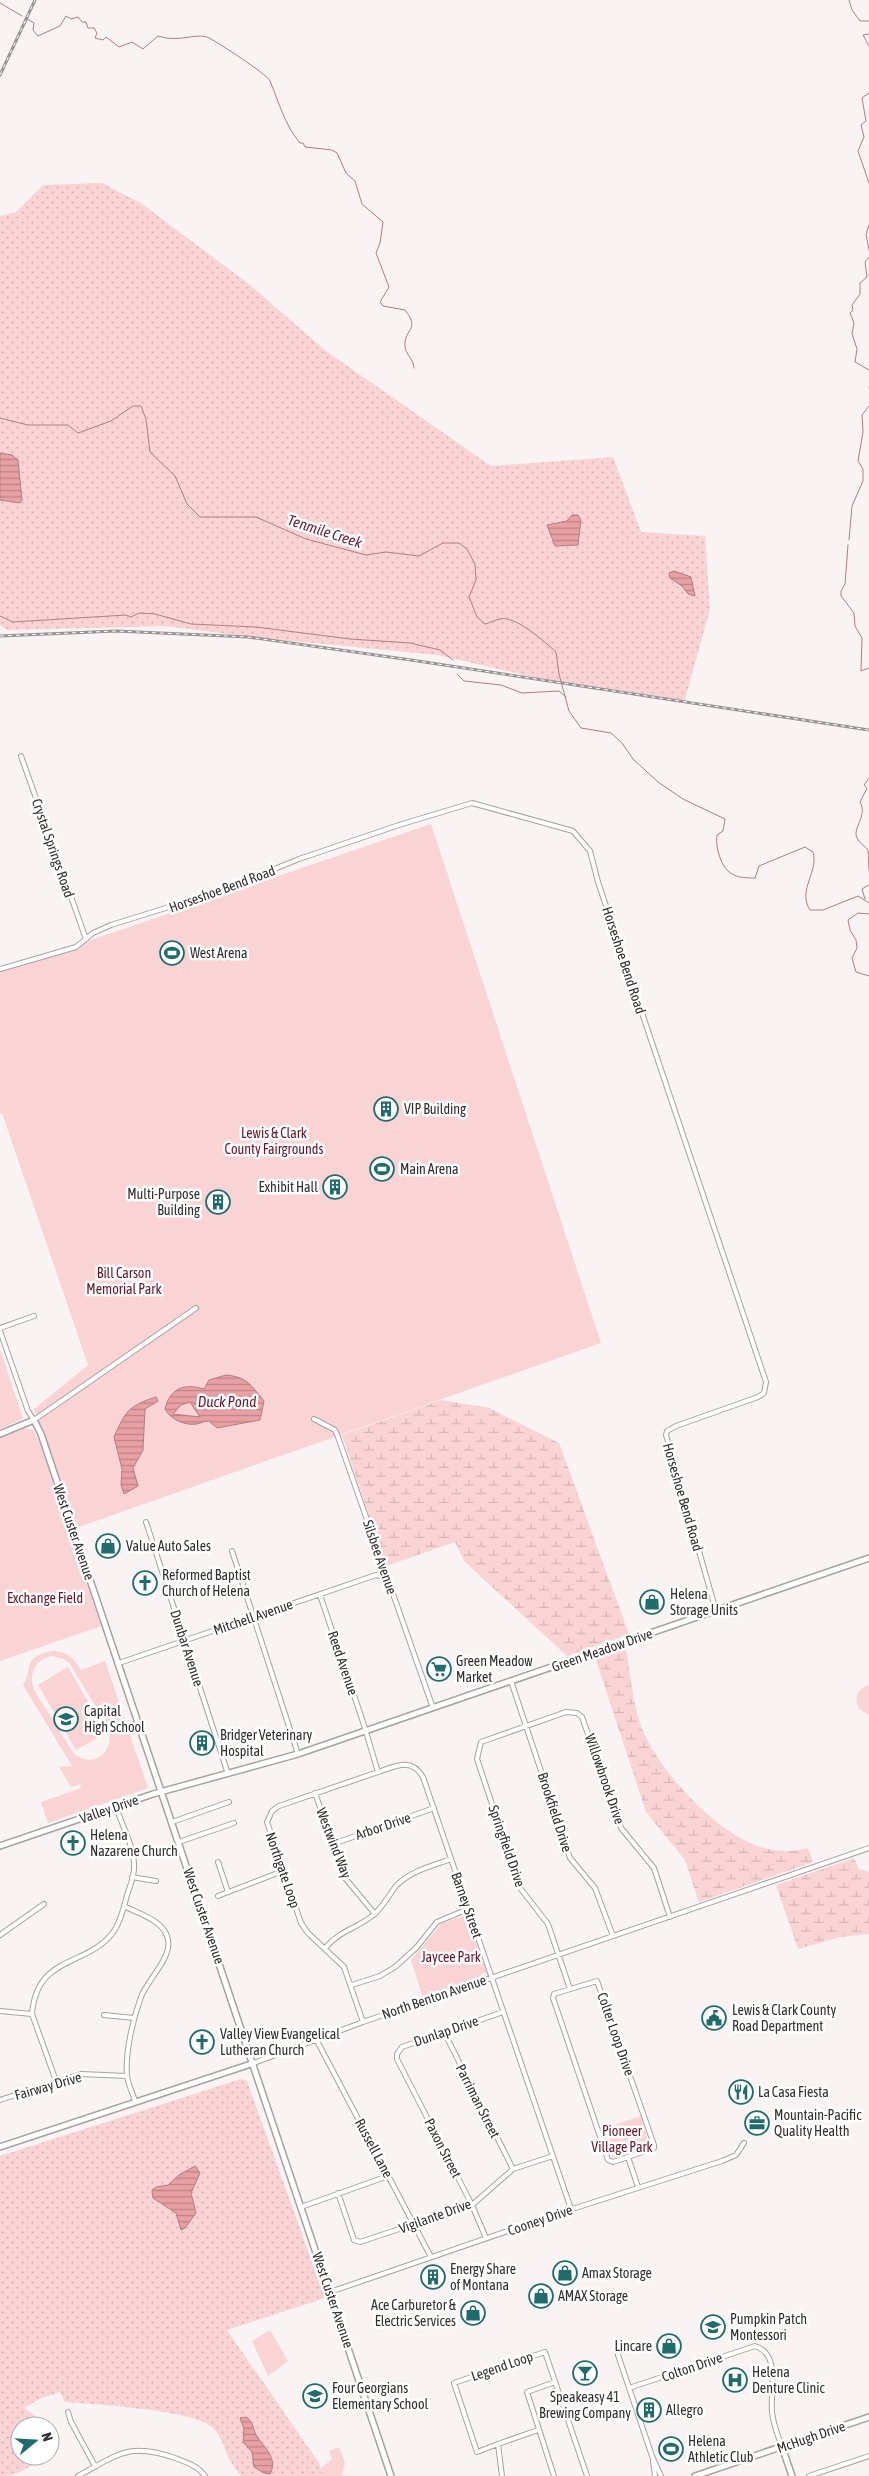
<svg xmlns="http://www.w3.org/2000/svg" width="869" height="2476" viewBox="0 0 869 2476" font-family="'Asap Condensed',sans-serif">
<defs>
<pattern id="grass-dots" width="8" height="8" patternUnits="userSpaceOnUse" patternTransform="scale(1.25)"><rect width="8" height="8" fill="#fad3d5"/><path d="M2 2h.1M6 6h.1" fill="none" stroke="#d7b5b7" stroke-width="1.8" stroke-linecap="round"/></pattern>
<pattern id="wetland-marsh" width="20" height="14" patternUnits="userSpaceOnUse" patternTransform="scale(1.25)"><rect width="20" height="14" fill="#fad3d5"/><path d="M1 5h8M5 5V1M11 12h8M15 12V8" fill="none" stroke="#d7b5b7"/></pattern>
<pattern id="water-rules" width="6" height="5" patternUnits="userSpaceOnUse" patternTransform="scale(1.25)"><rect width="6" height="5" fill="#e9a0a5"/><path d="M0 2.5h6" fill="none" stroke="#bd8387"/></pattern>
</defs>
<rect width="100%" height="100%" fill="#f9f3f3"/>
<!-- grass -->
<path fill="url(#grass-dots)" d="M102,183L142,204L250,285L326,351L491,466L613,457L641,532L705,536L710,609L684,703L563,684L438,655L261,638L165,626L7,630L0,625V216L16,212L43,185Z
M241,2079L247,2081L325,2298L227,2330L319,2463L324,2476H241C237,2470 231,2464 228,2457C223,2446 222,2436 212,2427C193,2410 93,2404 65,2402L60,2392L39,2399L24,2408L34,2415L44,2426H20V2456L46,2458C27,2466 21,2476 0,2476V2156Z"/>
<!-- wetland -->
<path fill="url(#wetland-marsh)" d="M441,1400L489,1408L559,1443L629,1634L567,1656L464,1561L455,1542L386,1566L342,1435Z
M626,1648C630,1672 632,1699 640,1723C655,1768 715,1832 760,1847C776,1852 792,1852 808,1848L813,1862L699,1902L685,1860L646,1812L595,1657Z
M854,1858L859,1869L869,1872V1934L841,1937L798,1949L776,1885Z"/>
<!-- green -->
<path fill="#fad3d5" fill-rule="evenodd" d="M431,824L601,1343L76,1528L34,1409L88,1365L2,1113L0,1114V971Z
M0,1349L23,1419L0,1429Z
M25,1428L33,1430L40,1443L101,1626L0,1661V1438Z
M52,1651C66,1651 74,1658 81,1670L105,1661L148,1788L48,1823L41,1802L81,1788L80,1784L71,1787L59,1767L72,1766L23,1685C34,1668 21,1657 52,1651ZM52,1656L64,1659L70,1664L108,1727C116,1750 95,1770 74,1754L34,1690C28,1675 35,1659 52,1656Z
M68,1667L106,1733L76,1750L38,1685Z
M869,1685V1715L859,1709C854,1698 857,1689 869,1685Z
M466,1915L487,1973L481,1974L482,1977L423,1998L411,1960L441,1924Z
M641,2116L649,2145L614,2158L612,2156L602,2129Z
M270,2330L288,2361L268,2376L252,2341Z
M339,2447L345,2463L342,2476H324L321,2468L332,2459L329,2451Z"/>
<!-- water -->
<path fill="url(#water-rules)" stroke="#b27e82" fill-rule="evenodd" d="M0,453L12,455L18,460L22,500L20,503L0,500Z
M572,515H578L581,520L578,545L555,546L547,525L567,521Z
M674,571L691,577L695,596L688,594L682,586L670,578L669,573Z
M226,1375C247,1377 251,1385 264,1401L260,1420L217,1428L209,1421C204,1421 201,1423 197,1424C185,1426 170,1419 165,1409C170,1388 184,1383 204,1389L209,1380ZM190,1402L200,1417L173,1414L181,1405Z
M156,1397L158,1401L145,1409L143,1450L133,1468L138,1486L124,1494L121,1485L122,1469L114,1437C125,1412 128,1406 156,1397Z
M195,2166L200,2173L191,2193L196,2213L185,2228L181,2230L176,2213L153,2198L152,2190L156,2187L168,2185L179,2175Z
M246,2417C255,2423 252,2430 258,2438C265,2448 278,2459 270,2474L264,2473L254,2467L252,2452L243,2442L244,2429L240,2418Z"/>
<g fill="none" stroke-linecap="round" stroke-linejoin="round">
<!-- stream -->
<path stroke="#b27e82" stroke-width="1" d="M849,0L852,10L860,21H869
M0,3L22,16
M27,19L34,23L33,30L38,36L60,26L66,16L71,19L78,17L82,22H86L88,28H94L97,33L95,38L103,40L106,37L119,47L132,42L143,49L158,36C178,43 195,33 207,37C216,41 267,74 270,81C279,102 284,124 300,143H303L305,147L332,150L337,153L346,173L355,181L362,204L383,222L380,243L376,253L389,287L380,302L383,306L405,310C421,330 404,328 405,346C405,354 414,359 414,368
M869,34L863,35L869,46
M869,93L862,98L866,121L861,125L864,137L858,151L869,183
M869,225L866,234L869,250
M869,257L865,262L867,277L860,283V294L852,305L853,310L850,313L854,323L852,334L857,349L855,362L869,370
M869,387V388
M0,418L28,425H68L78,433L111,421L133,406H141L146,419L150,452L175,476L187,504L200,517H256L306,539L366,555L386,552L419,556L443,543H459L467,549L475,564L476,580L469,597L477,617L485,624C490,623 495,620 500,619C515,615 545,642 556,652L559,674L569,711L581,728L611,733L622,743L633,759L658,782L683,799L725,819L723,831L717,835C715,847 721,868 732,874C738,878 749,878 755,878L759,866L805,847L813,852C819,872 797,890 810,910H823L858,896L869,903
M849,540L852,506L863,481V469L858,461L863,432L862,415L869,406
M848,545L845,584L841,591V596L854,613L855,626L862,638L861,671L869,668
M0,616L13,622L126,615L131,617L139,613L155,614L191,624L256,627L350,639L410,643L440,650L453,660
M457,674L464,681L501,685L522,693L559,691L566,697
M869,778L864,785L867,788L860,802C868,816 852,828 857,838C859,843 865,846 868,850L869,870
M865,899L862,889L869,885
M869,914L858,913L848,920L850,930L856,940L857,948L852,958L856,972L869,976"/>
<!-- street casing -->
<g stroke="#a7a2a2" stroke-width="6">
<path id="street" d="M21,756L86,939
M0,969L76,947L93,933L111,925L217,892L299,859L399,825L472,803L573,831L590,851L598,882L766,1382L764,1393L758,1397L676,1426L667,1431L666,1435L716,1611
M0,1328L34,1316
M0,1331L28,1411L34,1420L196,1308
M314,1419L335,1430L338,1437L433,1708
M146,1522L228,1774
M232,1551L298,1754
M320,1595L363,1722L378,1772C396,1766 411,1757 423,1777L571,2209
M119,1663L376,1575L387,1578
M511,1681L570,1858L595,1888L613,1936
M315,1793L345,1878L375,1914
M172,1822L229,1802
M179,1842L234,1823
M333,1844L434,1808
M218,1862L228,1892
M132,1877L156,1881
M218,1896L283,1871
M124,1906C137,1913 162,1920 167,1936C175,1956 148,1978 141,1997C133,2019 125,2052 127,2076C128,2084 133,2094 135,2101
M0,1935L44,1904
M325,1948C342,1929 354,1930 372,1916C383,1908 388,1896 396,1886C410,1871 432,1866 451,1859
M597,1981L654,2145V2148L613,2162L608,2160L553,1998L554,1994Z
M352,1985L380,1976L395,1967L416,1948L437,1922L468,1909
M570,1989L548,1924L520,1888L477,1759L481,1742L566,1712L577,1713L582,1717L621,1828L654,1868L670,1917
M0,2011L32,2014
M104,2015L134,2018
M363,2022L344,1967L308,1933L301,1923L267,1822L272,1811L279,1806L378,1772
M444,2032L513,2169
M316,2039L431,2257
M254,2063L363,2022L869,1848
M56,2081L32,2014C37,1953 88,1968 114,1931C121,1921 124,1907 127,1895C130,1886 135,1875 134,1865C134,1847 122,1825 116,1807
M0,2100L81,2074L127,2076
M628,2157L638,2187
M338,2193L354,2240L360,2242L472,2205L513,2169L553,2156
M301,2207L388,2176
M486,2238L472,2205L397,2059V2054L402,2047L503,2012
M330,2292L566,2211L722,2161L736,2155L744,2143
M618,2355L652,2456L661,2476
M629,2388L755,2346C781,2354 770,2391 772,2412C773,2424 778,2436 782,2447
M68,2412L71,2422L95,2466
M498,2444L538,2430
M653,2461L655,2476
M78,2476C119,2454 129,2442 175,2458C186,2462 198,2466 205,2476
M502,2476L498,2444L477,2452L454,2383L545,2352L587,2476
M554,2476L527,2392L555,2382
M809,2476L869,2456"/>
</g>
<!-- secondary casing -->
<g stroke="#a7a2a2" stroke-width="8">
<path id="secondary" d="M0,1434L34,1420L41,1434L391,2476
M0,1846L153,1794L298,1754L869,1558
M0,2147L254,2063
M782,2447L792,2476
M695,2476L869,2417"/>
</g>
<!-- street -->
<use href="#street" stroke="#fff" stroke-width="4"/>
<!-- secondary -->
<use href="#secondary" stroke="#fff" stroke-width="5"/>
<!-- rail casing -->
<g stroke="#979393" stroke-width="3">
<path id="rail" d="M0,75L35,0
M0,636L116,631L248,637L418,661L869,730"/>
</g>
<!-- rail -->
<use href="#rail" stroke="#fff" stroke-width="1" stroke-dasharray="4" stroke-linecap="butt"/>
</g>
<!-- icons -->
<defs>
<g id="stadium-ring" transform="scale(1.25)"><circle r="9.5" fill="#fff" stroke="#206c6c" stroke-width="1.5"/><path d="M0-5a6.5 5 0 1 0 0 10a6.5 5 0 1 0 0-10ZM-3.5-1.8h7v3.6h-7Z" fill="#206c6c"/></g>
<g id="building-ring" transform="scale(1.25)"><circle r="9.5" fill="#fff" stroke="#206c6c" stroke-width="1.5"/><path d="M-4-6H4V6H1V3H-1V6H-4ZM-2.5-4.3h1.7v1.8h-1.7ZM.8-4.3h1.7v1.8H.8ZM-2.5-1h1.7V.8h-1.7ZM.8-1h1.7V.8H.8Z" fill="#206c6c"/></g>
<g id="shop-ring" transform="scale(1.25)"><circle r="9.5" fill="#fff" stroke="#206c6c" stroke-width="1.5"/><path d="M-5-2.5h2.3a2.7 3.5 0 0 1 5.4 0H5L5.5 6h-11ZM-1.5-2.5h3a1.5 2.3 0 0 0-3 0Z" fill="#206c6c"/></g>
<g id="church-ring" transform="scale(1.25)"><circle r="9.5" fill="#fff" stroke="#206c6c" stroke-width="1.5"/><path d="M-1.2-6h2.4v3.5h3.3v2.4h-3.3V6h-2.4V-.1h-3.3v-2.4h3.3Z" fill="#206c6c"/></g>
<g id="supermarket-ring" transform="scale(1.25)"><circle r="9.5" fill="#fff" stroke="#206c6c" stroke-width="1.5"/><path d="M-6-5.5h2.5l.6 2H6L4.5 2H-2.5L-4.4-4H-6ZM-1.5 3.2a1.3 1.3 0 1 0 .1 0ZM3 3.2a1.3 1.3 0 1 0 .1 0Z" fill="#206c6c"/></g>
<g id="school-ring" transform="scale(1.25)"><circle r="9.5" fill="#fff" stroke="#206c6c" stroke-width="1.5"/><path d="M0-5L7-2L0 1L-7-2ZM-4 1L0 2.5L4 1V4Q0 6-4 4Z" fill="#206c6c"/></g>
<g id="civic-ring" transform="scale(1.25)"><circle r="9.5" fill="#fff" stroke="#206c6c" stroke-width="1.5"/><path d="M-.6-6.5H3V-4.5H.6V-3L4-1V1h2V6H-6V1h2V-1L-.6-3ZM-1.2 2.5V6h2.4V2.5Z" fill="#206c6c"/></g>
<g id="restaurant-ring" transform="scale(1.25)"><circle r="9.5" fill="#fff" stroke="#206c6c" stroke-width="1.5"/><path d="M-5-6h1v4h1v-4h1v4h1v-4h1v5L-1.5 .5V6h-2V.5L-5-1ZM5-6V6H3V1.5H1.5Q1.5-4 5-6Z" fill="#206c6c"/></g>
<g id="office-ring" transform="scale(1.25)"><circle r="9.5" fill="#fff" stroke="#206c6c" stroke-width="1.5"/><path d="M-6-3h4V-5.5h4V-3h4V5H-6ZM-1-4.5V-3h2v-1.5ZM-6 0V1H6V0Z" fill="#206c6c"/></g>
<g id="bar-ring" transform="scale(1.25)"><circle r="9.5" fill="#fff" stroke="#206c6c" stroke-width="1.5"/><path d="M-6-5H6L.8 .8V4.5H3.5V6h-7V4.5H-.8V.8Z" fill="#206c6c"/></g>
<g id="hospital-ring" transform="scale(1.25)"><circle r="9.5" fill="#fff" stroke="#206c6c" stroke-width="1.5"/><path d="M-5-5h3v3.5h4V-5h3V5h-3V1.5h-4V5h-3Z" fill="#206c6c"/></g>
</defs>
<g fill-rule="evenodd">
<use href="#stadium-ring" x="172" y="953"/>
<use href="#building-ring" x="386" y="1109"/>
<use href="#stadium-ring" x="382" y="1169"/>
<use href="#building-ring" x="335" y="1187"/>
<use href="#building-ring" x="218" y="1202"/>
<use href="#shop-ring" x="108" y="1546"/>
<use href="#church-ring" x="145" y="1583"/>
<use href="#shop-ring" x="652" y="1602"/>
<use href="#supermarket-ring" x="439" y="1669"/>
<use href="#school-ring" x="66" y="1719"/>
<use href="#building-ring" x="202" y="1743"/>
<use href="#church-ring" x="73" y="1843"/>
<use href="#civic-ring" x="714" y="2018"/>
<use href="#church-ring" x="202" y="2042"/>
<use href="#restaurant-ring" x="741" y="2092"/>
<use href="#office-ring" x="757" y="2123"/>
<use href="#shop-ring" x="565" y="2273"/>
<use href="#building-ring" x="433" y="2277"/>
<use href="#shop-ring" x="541" y="2296"/>
<use href="#shop-ring" x="473" y="2313"/>
<use href="#school-ring" x="713" y="2327"/>
<use href="#shop-ring" x="669" y="2346"/>
<use href="#bar-ring" x="585" y="2373"/>
<use href="#hospital-ring" x="735" y="2380"/>
<use href="#school-ring" x="315" y="2396"/>
<use href="#building-ring" x="649" y="2410"/>
<use href="#stadium-ring" x="671" y="2449"/>
</g>
<g text-anchor="middle" dominant-baseline="central" stroke-width="5" stroke-linejoin="round" paint-order="stroke">
<!-- street labels -->
<g font-size="14" fill="#322f2f" stroke="#fff">
<text transform="translate(53 848) rotate(71)">Crystal Springs Road</text>
<text transform="translate(222 889) rotate(-20)">Horseshoe Bend Road</text>
<text transform="translate(624 960) rotate(72)">Horseshoe Bend Road</text>
<text transform="translate(683 1497) rotate(74)">Horseshoe Bend Road</text>
<text transform="translate(74 1532) rotate(71)">West Custer Avenue</text>
<text transform="translate(380 1557) rotate(71)">Silsbee Avenue</text>
<text transform="translate(253 1617) rotate(-19)">Mitchell Avenue</text>
<text transform="translate(187 1648) rotate(72)">Dunbar Avenue</text>
<text transform="translate(602 1650) rotate(-19)">Green Meadow Drive</text>
<text transform="translate(343 1663) rotate(71)">Reed Avenue</text>
<text transform="translate(605 1779) rotate(71)">Willowbrook Drive</text>
<text transform="translate(109 1809) rotate(-19)">Valley Drive</text>
<text transform="translate(555 1812) rotate(72)">Brookfield Drive</text>
<text transform="translate(383 1826) rotate(-19)">Arbor Drive</text>
<text transform="translate(334 1843) rotate(69)">Westwind Way</text>
<text transform="translate(507 1846) rotate(71)">Springfield Drive</text>
<text transform="translate(283 1870) rotate(71)">Northgate Loop</text>
<text transform="translate(467 1905) rotate(71)">Barney Street</text>
<text transform="translate(204 1916) rotate(71)">West Custer Avenue</text>
<text transform="translate(434 1997) rotate(-19)">North Benton Avenue</text>
<text transform="translate(446 2031) rotate(-19)">Dunlap Drive</text>
<text transform="translate(616 2034) rotate(71)">Colter Loop Drive</text>
<text transform="translate(48 2086) rotate(-16)">Fairway Drive</text>
<text transform="translate(478 2101) rotate(63)">Parriman Street</text>
<text transform="translate(374 2148) rotate(62)">Russell Lane</text>
<text transform="translate(443 2148) rotate(63)">Paxon Street</text>
<text transform="translate(435 2216) rotate(-20)">Vigilante Drive</text>
<text transform="translate(540 2220) rotate(-19)">Cooney Drive</text>
<text transform="translate(333 2300) rotate(71)">West Custer Avenue</text>
<text transform="translate(502 2366) rotate(-19)">Legend Loop</text>
<text transform="translate(692 2367) rotate(-19)">Colton Drive</text>
<text transform="translate(811 2437) rotate(-19)">McHugh Drive</text>
</g>
<!-- poi labels -->
<g font-size="14" fill="#322f2f" stroke="#fff" text-anchor="start">
<text x="190" y="953">West Arena</text>
<text x="404" y="1109">VIP Building</text>
<text x="400" y="1169">Main Arena</text>
<text x="318" y="1187" text-anchor="end">Exhibit Hall</text>
<text x="200" y="1194" text-anchor="end">Multi-Purpose<tspan x="200" dy="16">Building</tspan></text>
<text x="126" y="1546">Value Auto Sales</text>
<text x="162" y="1575">Reformed Baptist<tspan x="162" dy="16">Church of Helena</tspan></text>
<text x="670" y="1594">Helena<tspan x="670" dy="16">Storage Units</tspan></text>
<text x="456" y="1661">Green Meadow<tspan x="456" dy="16">Market</tspan></text>
<text x="84" y="1711">Capital<tspan x="84" dy="16">High School</tspan></text>
<text x="220" y="1735">Bridger Veterinary<tspan x="220" dy="16">Hospital</tspan></text>
<text x="90" y="1835">Helena<tspan x="90" dy="16">Nazarene Church</tspan></text>
<text x="732" y="2010">Lewis &amp; Clark County<tspan x="732" dy="16">Road Department</tspan></text>
<text x="220" y="2034">Valley View Evangelical<tspan x="220" dy="16">Lutheran Church</tspan></text>
<text x="758" y="2092">La Casa Fiesta</text>
<text x="774" y="2115">Mountain-Pacific<tspan x="774" dy="16">Quality Health</tspan></text>
<text x="450" y="2269">Energy Share<tspan x="450" dy="16">of Montana</tspan></text>
<text x="582" y="2273">Amax Storage</text>
<text x="558" y="2296">AMAX Storage</text>
<text x="456" y="2305" text-anchor="end">Ace Carburetor &amp;<tspan x="456" dy="16">Electric Services</tspan></text>
<text x="730" y="2319">Pumpkin Patch<tspan x="730" dy="16">Montessori</tspan></text>
<text x="652" y="2346" text-anchor="end">Lincare</text>
<text x="752" y="2372">Helena<tspan x="752" dy="16">Denture Clinic</tspan></text>
<text x="332" y="2388">Four Georgians<tspan x="332" dy="16">Elementary School</tspan></text>
<text x="585" y="2397" text-anchor="middle">Speakeasy 41<tspan x="585" dy="16">Brewing Company</tspan></text>
<text x="666" y="2410">Allegro</text>
<text x="688" y="2441">Helena<tspan x="688" dy="16">Athletic Club</tspan></text>
</g>
<!-- park labels -->
<g font-size="14" fill="#6a1526" stroke="#fff">
<text x="274" y="1133">Lewis &amp; Clark<tspan x="274" dy="16">County Fairgrounds</tspan></text>
<text x="124" y="1273">Bill Carson<tspan x="124" dy="16">Memorial Park</tspan></text>
<text x="45" y="1598">Exchange Field</text>
<text x="451" y="1957">Jaycee Park</text>
<text x="622" y="2131">Pioneer<tspan x="622" dy="16">Village Park</tspan></text>
</g>
<!-- water labels -->
<g font-size="15" font-style="italic" fill="#6e1929" stroke="#fff">
<text transform="translate(325 531) rotate(18)">Tenmile Creek</text>
<text x="227" y="1401">Duck Pond</text>
</g>
</g>
<!-- north arrow -->
<g transform="translate(35 2441) rotate(72)"><circle r="24" fill="#ffffff" stroke="#adacac"/>
<path d="M0-4L9 19L0 12L-9 19Z" fill="#206c6c"/>
<text y="-8" font-size="14" font-weight="bold" text-anchor="middle" fill="#322f2f">N</text>
</g>
</svg>
